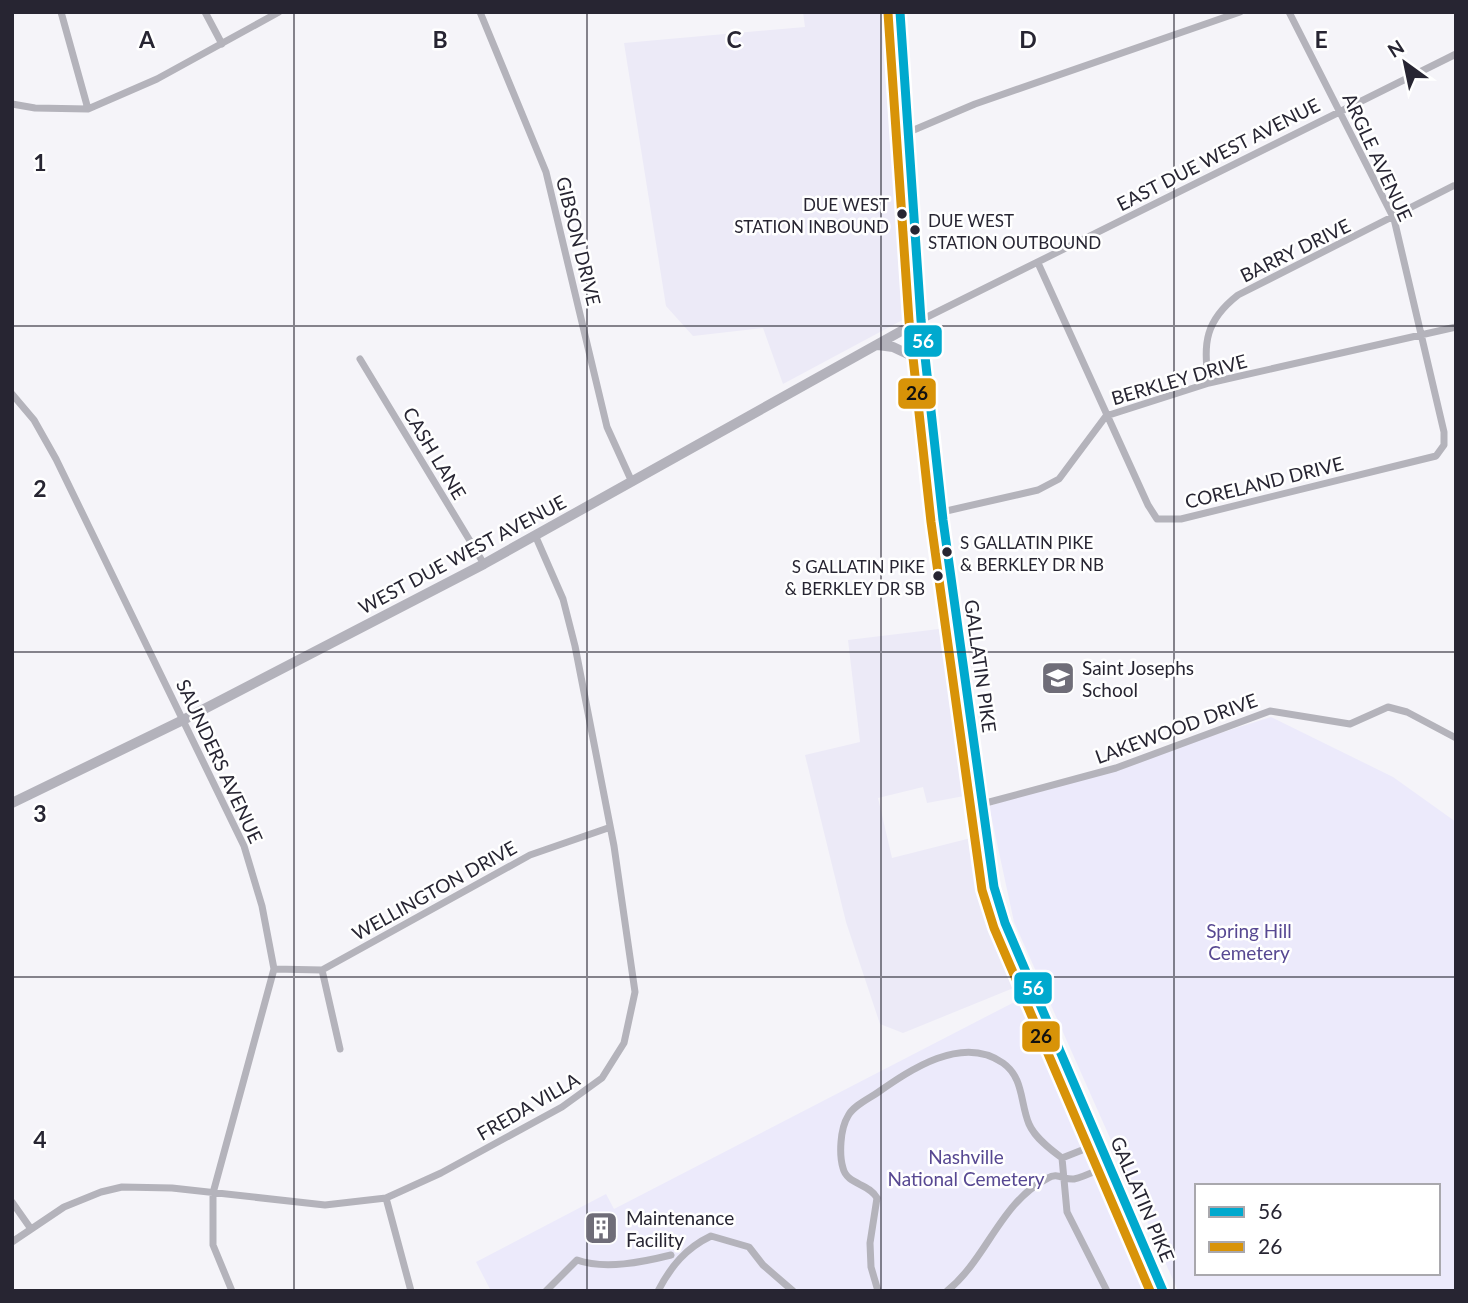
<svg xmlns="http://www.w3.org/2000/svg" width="1468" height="1303" viewBox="0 0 1468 1303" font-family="Lato,sans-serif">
<rect width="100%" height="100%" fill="#f5f4f9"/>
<!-- built -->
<path fill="#eceaf7" d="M803,12H889L908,317L783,384L763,328L693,336L666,306L624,43L805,27Z
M939,629L964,796L927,803L923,787L878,798L892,858L971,838L989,911L1016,987L903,1033L880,1024L846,922L805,755L860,742L848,640Z"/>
<!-- green -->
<path fill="#eceafb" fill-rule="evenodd" d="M1271,717L1393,777L1456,822V1291H1178L1014,922L989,806ZM1197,1186H1438V1273H1197Z
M1026,996L1155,1291H491L476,1262L606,1194L614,1209Z"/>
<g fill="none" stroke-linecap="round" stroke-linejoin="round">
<!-- street -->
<path stroke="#b4b3bb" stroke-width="7" d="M61,12L88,109
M205,12L222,44
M480,12L546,172L607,427L632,482
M12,104L35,108L88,109L157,79L279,12
M909,132L975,104L1240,12
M1038,263L1148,505L1157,519H1181L1436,456L1444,445V432L1394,219L1289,12
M921,320L1456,54
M360,359L484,564
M1209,383C1202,343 1206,320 1238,295L1453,186
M12,394L34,420L56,459L244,846L262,906L274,969L213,1193V1245L232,1291
M942,512L1038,490L1059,479L1106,416L1209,383L1456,327
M982,804L1116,768L1270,711L1350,724L1388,707L1407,712L1456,738
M274,969L322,970L530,855L608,828
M322,970L340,1049
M1062,1158L1100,1143
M386,1198L411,1291
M12,1202L31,1229
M12,1242L64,1207L101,1192L122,1187L172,1188L325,1205L386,1198L441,1173L562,1107L602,1078L624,1043L635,992L614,846L575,646L563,599L535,535
M546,1291L577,1260C605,1270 643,1262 671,1255
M658,1291C671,1266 686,1248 711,1236L749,1247L763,1265L793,1291
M878,1291L871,1267L870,1243L877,1198C869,1183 847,1185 843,1168C839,1155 840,1129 848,1116C853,1106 868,1099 877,1093C910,1070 962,1034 1003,1063C1024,1078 1020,1103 1029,1124C1035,1138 1051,1150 1062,1158L1067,1212L1107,1291
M947,1291C987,1259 1000,1202 1048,1178C1057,1172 1064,1180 1074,1179C1085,1177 1099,1169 1109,1165"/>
<!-- secondary -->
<path stroke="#b3b2bb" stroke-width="10" d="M878,345L893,347L925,362
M12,803L183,720L484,564L921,320"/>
<!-- primary -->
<path stroke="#b6b4be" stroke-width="10" d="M900,12L921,320L943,520L994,887L1005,923L1163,1291"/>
<!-- bus-1 casing -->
<g stroke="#fff" stroke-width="14">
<path id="bus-1" d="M900,12L921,320L943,520L994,887L1005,923L1163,1291"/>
</g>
<!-- bus-2 casing -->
<g stroke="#fff" stroke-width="14">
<path id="bus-2" d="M888,13L909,321L931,522L982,890L994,928L1150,1291"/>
</g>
<!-- bus-1 -->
<use href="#bus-1" stroke="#00a9ce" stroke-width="9"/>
<!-- bus-2 -->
<use href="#bus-2" stroke="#d89308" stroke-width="9"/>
</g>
<!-- grid -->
<path fill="none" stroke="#272532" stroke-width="2" stroke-opacity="0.55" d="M294,12V1291M587,12V1291M881,12V1291M1174,12V1291M12,326H1456M12,652H1456M12,977H1456"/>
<!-- icons -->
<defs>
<g id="school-square" transform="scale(1.75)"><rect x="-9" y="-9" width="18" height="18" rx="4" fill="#6f6d78" stroke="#fff"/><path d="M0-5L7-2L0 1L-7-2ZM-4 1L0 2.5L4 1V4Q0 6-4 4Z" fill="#fff"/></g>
<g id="building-square" transform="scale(1.75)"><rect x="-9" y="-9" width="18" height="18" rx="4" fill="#6f6d78" stroke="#fff"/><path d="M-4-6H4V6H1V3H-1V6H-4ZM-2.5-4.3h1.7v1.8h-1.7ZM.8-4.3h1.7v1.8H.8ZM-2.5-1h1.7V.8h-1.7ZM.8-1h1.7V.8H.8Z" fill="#fff"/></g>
</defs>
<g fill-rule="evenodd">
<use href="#school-square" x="1058" y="678"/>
<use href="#building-square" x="601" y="1228"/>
</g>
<!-- markers -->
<g fill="#272532" stroke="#fff" stroke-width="2.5">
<circle cx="902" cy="214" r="6"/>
<circle cx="915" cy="230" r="6"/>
<circle cx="947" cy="552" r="6"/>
<circle cx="938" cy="576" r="6"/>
</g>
<g text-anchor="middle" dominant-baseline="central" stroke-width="5" stroke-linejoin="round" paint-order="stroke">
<!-- bus labels -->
<g font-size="17" fill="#272532" stroke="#fff" text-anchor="end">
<text x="889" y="204">DUE WEST<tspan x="889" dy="22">STATION INBOUND</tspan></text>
<text x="928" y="220" text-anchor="start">DUE WEST<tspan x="928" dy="22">STATION OUTBOUND</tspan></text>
<text x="960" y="542" text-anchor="start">S GALLATIN PIKE<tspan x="960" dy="22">&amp; BERKLEY DR NB</tspan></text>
<text x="925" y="566">S GALLATIN PIKE<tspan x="925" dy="22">&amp; BERKLEY DR SB</tspan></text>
</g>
<!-- street labels -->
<g font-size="19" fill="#272532" stroke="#fff">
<text transform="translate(1218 154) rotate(-27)">EAST DUE WEST AVENUE</text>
<text transform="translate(1378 157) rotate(65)">ARGLE AVENUE</text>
<text transform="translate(579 241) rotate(76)">GIBSON DRIVE</text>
<text transform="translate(1295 250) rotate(-26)">BARRY DRIVE</text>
<text transform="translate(1179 379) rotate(-16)">BERKLEY DRIVE</text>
<text transform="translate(435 453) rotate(59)">CASH LANE</text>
<text transform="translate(1264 482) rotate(-14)">CORELAND DRIVE</text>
<text transform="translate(462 554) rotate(-28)">WEST DUE WEST AVENUE</text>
<text transform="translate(981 666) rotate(82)">GALLATIN PIKE</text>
<text transform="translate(1176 728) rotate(-20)">LAKEWOOD DRIVE</text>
<text transform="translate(220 761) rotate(65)">SAUNDERS AVENUE</text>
<text transform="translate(434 890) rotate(-29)">WELLINGTON DRIVE</text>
<text transform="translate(528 1106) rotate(-30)">FREDA VILLA</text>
<text transform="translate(1143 1199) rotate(67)">GALLATIN PIKE</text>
</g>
<!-- poi labels -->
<g font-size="19" fill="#272532" stroke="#fff" text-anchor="start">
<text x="1082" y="667">Saint Josephs<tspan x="1082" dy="22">School</tspan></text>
<text x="626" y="1217">Maintenance<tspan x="626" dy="22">Facility</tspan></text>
</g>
<!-- park labels -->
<g font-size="19" fill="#574892" stroke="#fff">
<text x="1249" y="930">Spring Hill<tspan x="1249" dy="22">Cemetery</tspan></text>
<text x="966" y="1156">Nashville<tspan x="966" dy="22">National Cemetery</tspan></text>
</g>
</g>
<g font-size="23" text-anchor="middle" font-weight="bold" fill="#272532" stroke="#fff" stroke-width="5" stroke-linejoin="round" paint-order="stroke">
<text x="147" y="48">A</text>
<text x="440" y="48">B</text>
<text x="734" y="48">C</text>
<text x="1028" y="48">D</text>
<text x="1321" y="48">E</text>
<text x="40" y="171">1</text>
<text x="40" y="497">2</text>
<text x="40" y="822">3</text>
<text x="40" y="1148">4</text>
</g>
<g stroke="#fff" stroke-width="2.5">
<rect x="903" y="324" width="40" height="34" rx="7" fill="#00a9ce"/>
<rect x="897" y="377" width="40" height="33" rx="7" fill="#d89308"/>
<rect x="1013" y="971" width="40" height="34" rx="7" fill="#00a9ce"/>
<rect x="1021" y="1020" width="40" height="33" rx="7" fill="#d89308"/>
</g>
<g font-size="19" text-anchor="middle" font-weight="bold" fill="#fff">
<text x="923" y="348">56</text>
<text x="1033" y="995">56</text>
</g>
<g font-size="19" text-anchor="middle" font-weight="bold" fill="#111">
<text x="917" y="400">26</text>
<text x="1041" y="1043">26</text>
</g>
<!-- border -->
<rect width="1468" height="1303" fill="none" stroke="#272532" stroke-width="28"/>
<!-- legend -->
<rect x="1195" y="1184" width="245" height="91" fill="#ffffff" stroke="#a9a8ad" stroke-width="2"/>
<rect x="1209" y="1207" width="35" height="10" fill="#00a9ce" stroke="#a9a8ad" stroke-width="2"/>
<text x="1258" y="1219" font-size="21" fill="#272532">56</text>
<rect x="1209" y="1242" width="35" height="10" fill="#d89308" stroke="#a9a8ad" stroke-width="2"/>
<text x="1258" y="1254" font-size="21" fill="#272532">26</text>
<!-- north arrow -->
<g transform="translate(1405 63) rotate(327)" stroke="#ffffff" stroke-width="5" paint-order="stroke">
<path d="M0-5L12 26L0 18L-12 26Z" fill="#272532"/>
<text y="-10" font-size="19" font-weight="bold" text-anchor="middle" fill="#272532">N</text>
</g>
</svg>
